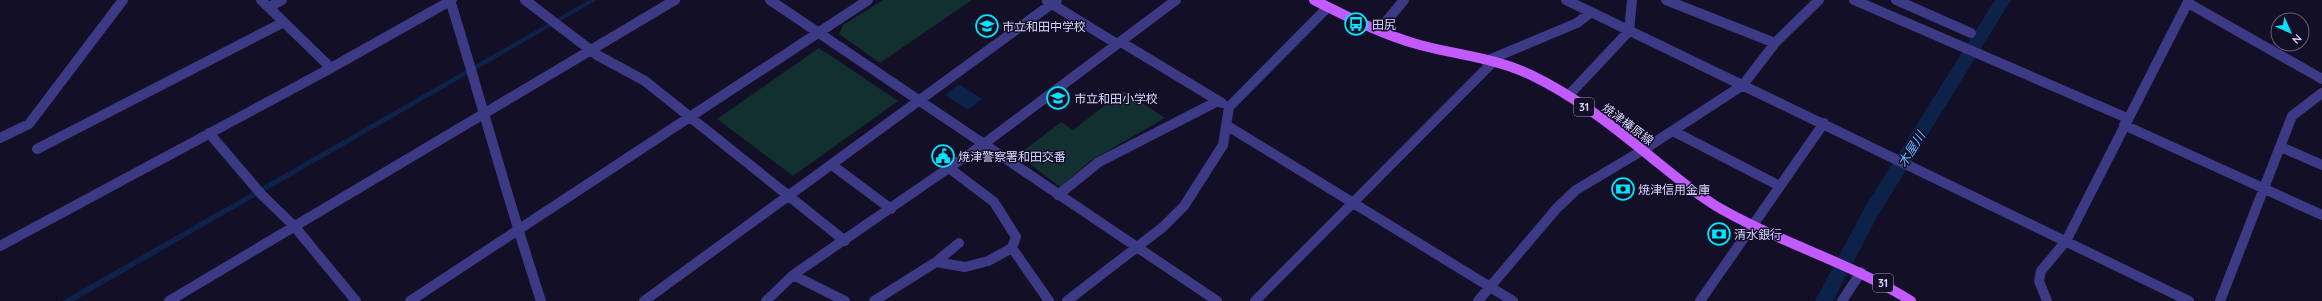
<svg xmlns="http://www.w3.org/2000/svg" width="2322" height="301" viewBox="0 0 2322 301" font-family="Quicksand,'Noto Sans JP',sans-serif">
<rect width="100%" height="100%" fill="#130f26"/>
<!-- green -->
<path fill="#12302f" d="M883,0H972L880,63L839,34L843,25Z
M819,48L898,101L793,176L717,119Z
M1124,91L1165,118L1090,161L1060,187L1018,155L1061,122L1073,130Z"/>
<!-- water -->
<path fill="#0c2248" d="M589,0H597L74,301H62Z
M959,84L982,99L968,110L945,95Z"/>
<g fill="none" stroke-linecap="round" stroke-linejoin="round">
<!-- river -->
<path fill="#0c2248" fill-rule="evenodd" d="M1995,0H2011L1877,217L1833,301H1815L1865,207Z"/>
<!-- minor -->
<path stroke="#3d3a85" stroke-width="10" d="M525,0L597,55L645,81L845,241
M770,0L1217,301
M1566,0L2189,301
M1666,0L1775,43
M1854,0L2127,118
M1896,0L1971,33
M1047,1L1117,44
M2188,3L2322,79
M1379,30L1404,0
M1121,42L1222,103
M1486,61L1577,23L1591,12
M1568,96L1629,31L1632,0
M1226,125L1513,301
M2124,125L2322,215
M1673,131L1780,186
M209,133L262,195L294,226L356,301
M0,138L29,124L123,0
M2281,147L2322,165
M832,165L891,209
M949,168L994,202L1016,237L1012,248L1049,301
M1058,195L1099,162L1218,101
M936,262L965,267L988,261L1012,248
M793,275L845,301
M169,301L675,0
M410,301L868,0
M644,301L1057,0
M766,301L793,275L985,143L1176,0
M874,301L936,262L959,243
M1067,301L1163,227L1184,206L1223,145L1229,107L1328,7
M1255,301L1493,62
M1478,301L1557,208L1576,190L1643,150L1743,85L1775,43L1819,0
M1700,301L1824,123
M2047,301L2039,281L2041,271L2066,241L2189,0
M2220,301L2292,116L2322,93"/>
<!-- tertiary -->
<path stroke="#3d3a85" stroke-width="10" d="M261,0L331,68
M450,0C481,100 508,201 541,301
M269,7L282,0
M37,149L284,22
M0,246L331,68L452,0
M1842,301L1861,272"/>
<!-- primary -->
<path stroke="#c25bff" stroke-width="10" d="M1314,0C1348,17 1383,35 1420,45C1457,55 1496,58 1531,75C1575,96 1614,127 1651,157C1672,174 1693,192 1716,206C1779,243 1850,262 1911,301"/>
</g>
<!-- icons -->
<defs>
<g id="bus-ring" transform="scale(1.15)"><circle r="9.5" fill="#130f26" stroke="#00e5ff" stroke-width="1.5"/><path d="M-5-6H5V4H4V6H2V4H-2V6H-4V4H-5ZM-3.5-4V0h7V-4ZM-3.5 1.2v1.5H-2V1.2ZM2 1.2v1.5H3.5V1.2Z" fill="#00e5ff"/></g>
<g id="school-ring" transform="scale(1.15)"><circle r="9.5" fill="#130f26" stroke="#00e5ff" stroke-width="1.5"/><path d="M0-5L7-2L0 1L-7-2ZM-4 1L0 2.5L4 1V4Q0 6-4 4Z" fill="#00e5ff"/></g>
<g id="civic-ring" transform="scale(1.15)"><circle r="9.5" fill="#130f26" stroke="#00e5ff" stroke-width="1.5"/><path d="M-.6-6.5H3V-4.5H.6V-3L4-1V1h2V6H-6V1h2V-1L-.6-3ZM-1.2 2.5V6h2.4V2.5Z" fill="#00e5ff"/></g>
<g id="bank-ring" transform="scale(1.15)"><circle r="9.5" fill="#130f26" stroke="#00e5ff" stroke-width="1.5"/><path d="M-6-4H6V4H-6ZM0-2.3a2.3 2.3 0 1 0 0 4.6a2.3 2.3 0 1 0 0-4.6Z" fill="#00e5ff"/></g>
</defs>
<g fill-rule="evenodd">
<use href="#bus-ring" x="1356" y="24"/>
<use href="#school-ring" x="987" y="26"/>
<use href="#school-ring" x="1058" y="98"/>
<use href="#civic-ring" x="943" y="156"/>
<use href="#bank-ring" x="1623" y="189"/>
<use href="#bank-ring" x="1719" y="234"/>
</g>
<g text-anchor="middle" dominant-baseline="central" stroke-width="3" stroke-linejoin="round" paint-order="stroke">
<!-- shield labels -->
<g fill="#130f26" stroke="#9e99be" stroke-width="1">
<rect x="1574" y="98" width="20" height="18" rx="3"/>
<rect x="1873" y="274" width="20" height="18" rx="3"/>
</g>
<g font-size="11" font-weight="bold" fill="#d9d4ff">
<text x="1584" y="107">31</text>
<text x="1883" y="283">31</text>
</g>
<!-- poi labels -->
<g font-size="12" fill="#d9d4ff" stroke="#130f26" text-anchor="start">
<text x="1372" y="24">田尻</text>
<text x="1002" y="26">市立和田中学校</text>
<text x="1074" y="98">市立和田小学校</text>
<text x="958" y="156">焼津警察署和田交番</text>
<text x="1638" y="189">焼津信用金庫</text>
<text x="1734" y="234">清水銀行</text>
</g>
<!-- street labels -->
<g font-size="12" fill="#d9d4ff" stroke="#130f26">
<text transform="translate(1628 124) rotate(37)">焼津榛原線</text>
</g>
<!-- water labels -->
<g font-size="13" font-style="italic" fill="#62b6ff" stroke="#130f26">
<text transform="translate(1911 149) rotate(-58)">木屋川</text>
</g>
</g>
<!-- north arrow -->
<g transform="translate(2290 32) rotate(135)"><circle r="19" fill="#130f26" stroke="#625e7d"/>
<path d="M0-3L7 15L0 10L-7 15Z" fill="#00e5ff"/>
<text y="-6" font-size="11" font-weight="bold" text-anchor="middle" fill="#d9d4ff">N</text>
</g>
</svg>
